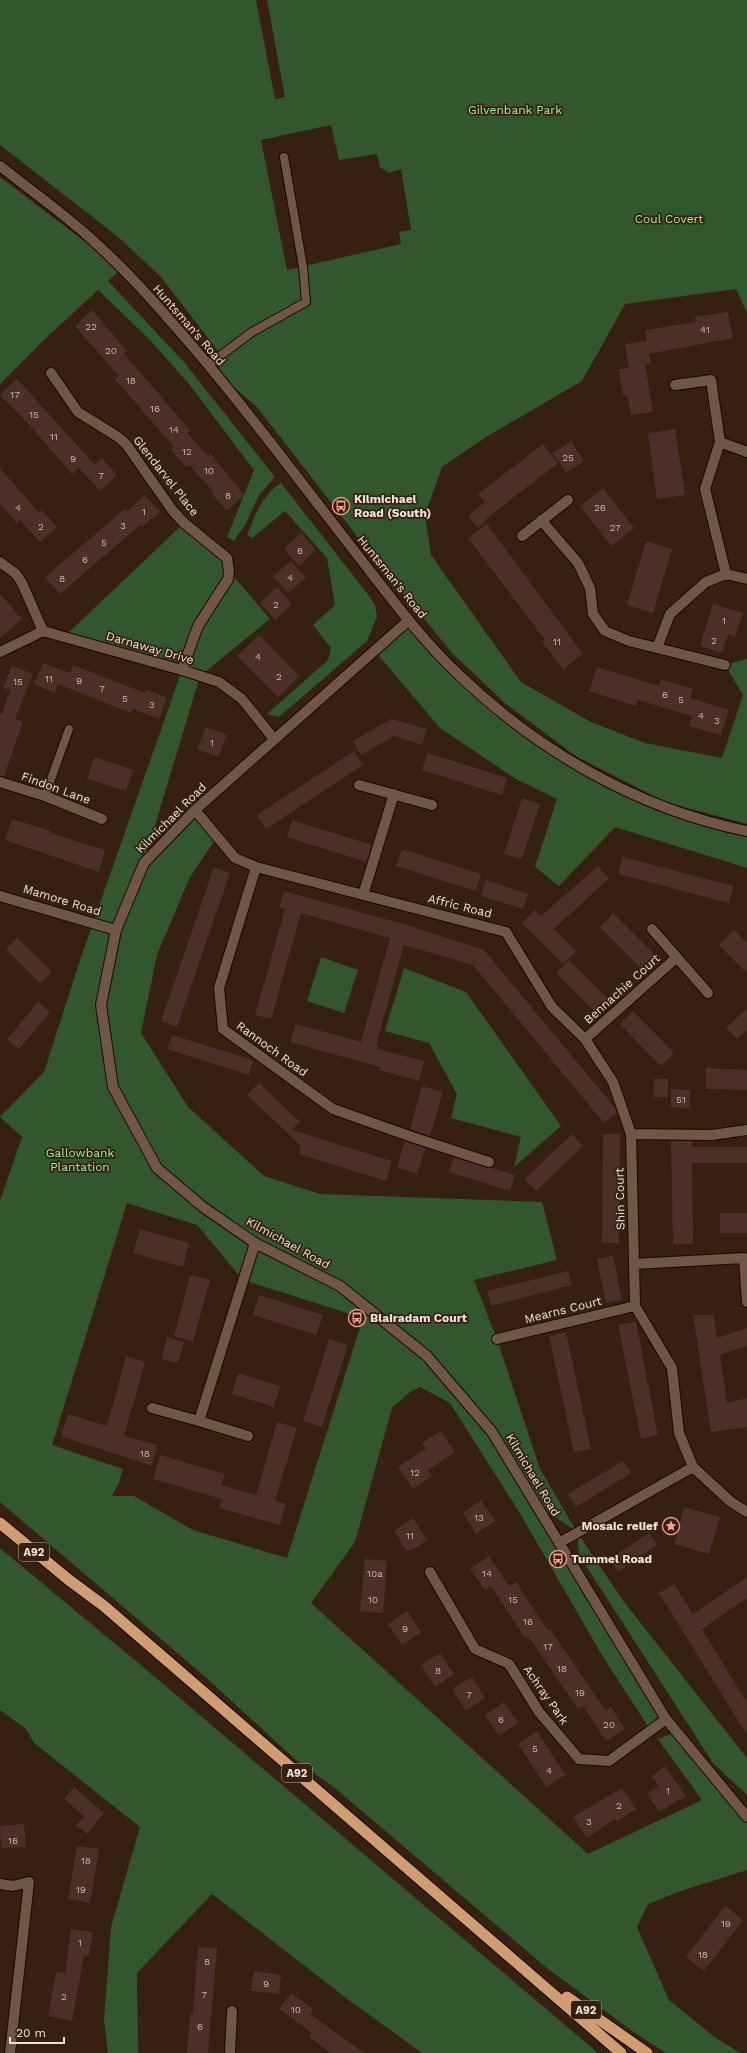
<svg xmlns="http://www.w3.org/2000/svg" width="747" height="2053" viewBox="0 0 747 2053" font-family="'Work Sans',sans-serif">
<rect width="100%" height="100%" fill="#352012"/>
<!-- green -->
<path fill="#32562d" fill-rule="evenodd" d="M0,0H256L275,99L285,97L267,0H747V313L736,289L625,304L582,381L486,437L442,467L425,515L431,555L521,682L591,722L645,743L722,758L743,695L725,665L747,659V824L665,802L576,756L506,704L452,653L360,540L257,407L208,365L221,355L161,277L117,236L0,145ZM331,125L339,160L377,154L380,167L389,173L401,169L411,230L399,232L401,244L287,270L261,140Z
M0,177L121,269L108,281L183,361L275,477L259,495L245,525L234,541L227,537L254,470L189,384L150,340L98,290L46,338L0,384Z
M281,483L370,597L375,605L377,617L367,641L279,717L267,714L328,660L331,648L313,625L335,605L327,558L285,511L252,538L247,535C256,514 261,496 281,483Z
M184,523L227,558L229,571L270,619L200,676L144,862L195,810L217,837L190,877L157,955L141,1033L188,1107L264,1176L320,1194L542,1202L557,1260L474,1280L497,1339L540,1469L577,1532L624,1602L747,1758V1795L713,1763L579,1555L577,1532L536,1504L663,1713L648,1726L603,1657L521,1515L450,1403L420,1387L410,1392L392,1408L355,1542L311,1603L588,1854L702,1800L658,1739L676,1732L747,1817V1870L678,1892L648,1904L637,1927L669,2000L716,2038L740,2053H666L635,2033L548,1969L336,1789L296,1760L202,1674L0,1502V1201L22,1137L0,1117L44,1072L81,957L182,670L64,637ZM127,1203L197,1225L243,1280L363,1318L287,1558L193,1530L134,1496H112L119,1483L123,1469L52,1445Z
M409,620L510,718L581,766L713,824L747,831V868L615,827L559,886L535,867L557,799L516,779L440,728L374,650Z
M321,957L358,970L344,1013L307,1001Z
M404,968L466,992L561,1126L514,1167L521,1137L451,1118L457,1094L429,1043L385,1031Z
M0,1548L155,1677L598,2053H422L346,1998L212,1894L137,1973L138,2053H108L104,2020L111,1927L140,1827L34,1743L26,1729L0,1710Z"/>
<!-- building -->
<path fill="#4b3029" d="M92,310L127,351L124,354L190,430L187,433L208,456L211,454L244,495L227,511L212,494L214,492L189,465L186,467L171,450L174,447L115,379L119,376L75,326Z
M728,312L733,338L649,354L651,364L645,365L653,412L631,415L627,395L623,396L619,369L629,368L625,344L647,341L645,330L696,322L695,317Z
M17,379L95,465L102,458L117,475L100,491L79,468L72,474L34,430L0,395Z
M675,429L685,495L657,499L648,433Z
M571,441L584,461L566,473L553,453Z
M543,444L558,463L491,515L478,528L468,516L485,502L478,494Z
M0,468L39,513L42,510L57,527L40,542L20,520L17,523L0,504Z
M603,488L634,528L611,546L580,506Z
M145,495L160,512L142,527L140,525L60,594L45,577L125,509L127,511Z
M487,524L583,654L563,669L542,642L545,640L468,538Z
M301,533L316,550L299,566L284,549Z
M646,541L672,549L653,613L627,605Z
M291,561L306,578L288,593L273,576Z
M277,587L292,604L275,620L260,603Z
M0,594L22,619L0,638Z
M713,604L743,613L735,637L728,634L722,653L700,646Z
M259,635L299,676L278,697L237,656Z
M43,663L70,673L73,665L145,693L146,689L167,698L159,719L133,709L131,713L58,684L55,693L34,684Z
M12,666L33,674L15,719L23,722L4,776H0V714H2L10,690L3,688Z
M597,667L659,686L661,679L693,689L690,698L729,710L721,735L689,726L692,716L638,700L636,706L589,691Z
M391,719L427,729L422,745L394,736L361,755L353,741Z
M206,727L227,735L218,757L197,749Z
M354,751L363,765L266,829L257,815Z
M428,753L507,778L502,795L422,770Z
M94,757L133,770L126,791L87,779Z
M522,798L540,804L522,859L504,854Z
M12,819L51,831L50,833L105,850L99,872L5,840Z
M292,820L372,845L366,862L287,837Z
M402,849L481,874L476,891L396,866Z
M622,857L734,886L729,903L618,874Z
M598,866L609,878L554,929L576,951L563,964L522,923L535,910L541,916Z
M214,867L230,873L177,1027L161,1021Z
M486,880L528,894L523,909L481,896Z
M284,891L407,925L484,950L615,1108L617,1113L604,1123L473,965L404,945L376,1046H378L377,1049L424,1061L419,1081L379,1070L380,1067L290,1042L296,1024L361,1042L390,938L301,913L271,1019L255,1015L285,909L279,907Z
M613,913L655,955L641,968L600,927Z
M734,930L747,943V973L719,945Z
M17,938L52,972L40,983L6,949Z
M569,960L610,1001L597,1014L556,973Z
M38,1002L50,1012L19,1049L7,1039Z
M747,1009V1030L737,1039L726,1028Z
M633,1011L674,1053L661,1066L620,1024Z
M172,1035L253,1060L249,1075L167,1049Z
M706,1068L747,1070V1090L706,1089Z
M654,1079H668V1097H653Z
M259,1083L300,1122L292,1130L392,1161L386,1181L299,1154L301,1146L247,1095Z
M422,1086L443,1092L430,1136L410,1129Z
M671,1089L690,1090V1108L671,1107Z
M572,1134L583,1146L536,1191L525,1179Z
M603,1134H620L619,1243H602Z
M405,1141L426,1148L417,1174L397,1167Z
M671,1141H692V1147H747V1163H692L693,1244H673Z
M454,1157L515,1175L510,1191L449,1172Z
M720,1213H747V1233H720Z
M140,1229L189,1243L183,1267L133,1253Z
M613,1256L622,1300L606,1303L597,1259Z
M568,1271L572,1285L491,1306L487,1291Z
M190,1275L210,1280L193,1341L174,1336Z
M259,1295L323,1315L316,1335L253,1315Z
M693,1315H714L717,1338L747,1328V1346L720,1355L727,1403L747,1398V1427L711,1432Z
M636,1322L658,1435L641,1439L618,1325Z
M566,1332L591,1449L574,1452L549,1336Z
M167,1337L184,1342L178,1363L162,1359Z
M329,1339L348,1345L322,1427L303,1421Z
M126,1356L145,1362L124,1436L157,1445L152,1466L61,1436L68,1414L107,1426Z
M238,1373L280,1386L274,1407L232,1394Z
M277,1422L297,1428L275,1501L286,1504L280,1525L219,1508L222,1499L153,1479L160,1455L225,1474L221,1485L256,1495Z
M441,1431L455,1452L428,1470L432,1476L413,1489L398,1467L426,1449L422,1443Z
M623,1461L631,1473L576,1507L568,1494Z
M481,1500L495,1521L476,1534L463,1513Z
M684,1507L720,1517L709,1554L674,1544Z
M413,1518L427,1540L412,1550H406L394,1531Z
M649,1533L657,1545L618,1572L609,1559Z
M489,1556L509,1586L516,1582L548,1631L550,1629L606,1711L611,1707L625,1729L606,1741L583,1706L578,1709L528,1636L525,1638L491,1586L485,1590L470,1569Z
M365,1559L387,1561L383,1613L360,1611Z
M747,1577V1598L702,1629L747,1703V1735L659,1593L674,1584L693,1614Z
M407,1611L421,1632L402,1645L388,1624Z
M440,1653L454,1674L435,1687L421,1665Z
M472,1677L485,1698L466,1711L452,1689Z
M504,1702L518,1723L499,1736L485,1715Z
M537,1731L565,1775L546,1787L518,1744Z
M665,1766L686,1796L659,1812L647,1793L659,1787L652,1776Z
M74,1787L104,1813L87,1834L76,1825L84,1816L64,1799Z
M622,1788L636,1809L617,1821L615,1819L587,1838L573,1817Z
M24,1824L26,1847L1,1848L0,1826Z
M77,1846L99,1849L90,1903L68,1899Z
M725,1906L743,1920L704,1971L686,1957Z
M71,1929L93,1932L89,1956L84,1955L72,2021L48,2016L56,1972L65,1973Z
M198,1947L217,1948L208,2053H187L190,2013L193,2014Z
M254,1971L281,1975L279,1994L251,1991Z
M291,1993L313,2009L310,2014L364,2053H331L309,2037L312,2033L279,2009Z"/>
<g fill="none" stroke-linecap="round" stroke-linejoin="round">
<!-- service casing -->
<g stroke="#1c0800" stroke-width="10">
<path id="service" d="M208,365L252,332L306,302L303,267L284,157
M45,796L69,729"/>
</g>
<!-- minor casing -->
<g stroke="#1c0800" stroke-width="12">
<path id="minor" d="M51,373L78,412L118,437L126,444L173,511L184,523L227,558L229,571L228,579L198,626L182,670
M675,385L711,380L720,442L705,489L726,574
M720,442L747,452
M541,520L578,563L590,588L593,614L605,631L629,641L657,648L670,614L706,582L726,574L747,579
M522,536L568,500
M0,562L16,574L22,583L43,631
M409,620L195,810L144,863L116,930L101,1005L113,1087L157,1168L203,1207L255,1243L340,1286L427,1356L492,1432L666,1719L747,1817
M657,648L725,665
M0,652L43,631L182,670L219,682L242,699L274,739
M0,782L45,796L102,819
M359,785L432,805
M195,810L235,858L256,867L506,932L552,1007L585,1039L613,1082L631,1134L635,1306L672,1368L679,1433L693,1467L731,1502L747,1512
M256,867L219,988L223,1029L333,1109L415,1138L489,1162
M363,895L394,794
M0,896L116,930
M652,929L708,993
M585,1039L676,958
M631,1134L712,1135L747,1130
M634,1264L744,1258L747,1302
M497,1339L635,1306
M152,1408L199,1421
M248,1436L199,1421L255,1243
M559,1543L693,1467
M430,1572L475,1649L509,1664L539,1712L579,1759L609,1761L666,1719
M0,1884L13,1886L29,1882L10,2053
M230,2053L232,2011"/>
</g>
<!-- tertiary casing -->
<g stroke="#1c0800" stroke-width="12">
<path id="tertiary" d="M0,166C29,189 60,211 88,236C116,261 143,289 167,317C234,392 294,474 356,553C388,594 420,638 458,674C538,751 638,809 747,831"/>
</g>
<!-- trunk casing -->
<g stroke="#1c0800" stroke-width="13">
<path id="trunk" d="M0,1523L69,1580L104,1606L621,2053
M567,1997L647,2053"/>
</g>
<!-- service -->
<use href="#service" stroke="#705647" stroke-width="8"/>
<!-- minor -->
<use href="#minor" stroke="#705647" stroke-width="10"/>
<!-- tertiary -->
<use href="#tertiary" stroke="#705647" stroke-width="10"/>
<!-- trunk -->
<use href="#trunk" stroke="#d09d70" stroke-width="11"/>
</g>
<!-- icons -->
<defs>
<g id="bus-ring" transform="scale(0.9)"><circle r="9.5" fill="#352012" stroke="#f59d8e" stroke-width="1.5"/><path d="M-5-6H5V4H4V6H2V4H-2V6H-4V4H-5ZM-3.5-4V0h7V-4ZM-3.5 1.2v1.5H-2V1.2ZM2 1.2v1.5H3.5V1.2Z" fill="#f59d8e"/></g>
<g id="sight-ring" transform="scale(0.9)"><circle r="9.5" fill="#352012" stroke="#f59d8e" stroke-width="1.5"/><path d="M0-6L1.8-2.2L6-1.7L2.9 1.2L3.7 5.4L0 3.3L-3.7 5.4L-2.9 1.2L-6-1.7L-1.8-2.2Z" fill="#f59d8e"/></g>
</defs>
<g fill-rule="evenodd">
<use href="#bus-ring" x="341" y="506"/>
<use href="#bus-ring" x="357" y="1318"/>
<use href="#sight-ring" x="671" y="1526"/>
<use href="#bus-ring" x="558" y="1559"/>
</g>
<g text-anchor="middle" dominant-baseline="central" stroke-width="3.5" stroke-linejoin="round" paint-order="stroke">
<!-- number labels -->
<g font-size="10" fill="#c8b6ad">
<text x="91" y="326">22</text>
<text x="705" y="329">41</text>
<text x="111" y="350">20</text>
<text x="131" y="380">18</text>
<text x="15" y="394">17</text>
<text x="155" y="408">16</text>
<text x="34" y="414">15</text>
<text x="174" y="429">14</text>
<text x="54" y="436">11</text>
<text x="187" y="451">12</text>
<text x="568" y="457">25</text>
<text x="73" y="458">9</text>
<text x="209" y="470">10</text>
<text x="101" y="475">7</text>
<text x="228" y="495">8</text>
<text x="18" y="507">4</text>
<text x="600" y="507">26</text>
<text x="144" y="511">1</text>
<text x="123" y="525">3</text>
<text x="41" y="526">2</text>
<text x="615" y="527">27</text>
<text x="104" y="542">5</text>
<text x="300" y="550">6</text>
<text x="85" y="559">6</text>
<text x="290" y="577">4</text>
<text x="62" y="578">8</text>
<text x="276" y="604">2</text>
<text x="724" y="620">1</text>
<text x="714" y="640">2</text>
<text x="557" y="641">11</text>
<text x="258" y="656">4</text>
<text x="279" y="676">2</text>
<text x="49" y="678">11</text>
<text x="79" y="680">9</text>
<text x="18" y="681">15</text>
<text x="102" y="688">7</text>
<text x="665" y="694">6</text>
<text x="125" y="698">5</text>
<text x="681" y="699">5</text>
<text x="152" y="704">3</text>
<text x="701" y="715">4</text>
<text x="717" y="720">3</text>
<text x="212" y="742">1</text>
<text x="681" y="1099">51</text>
<text x="145" y="1453">18</text>
<text x="415" y="1472">12</text>
<text x="479" y="1517">13</text>
<text x="410" y="1535">11</text>
<text x="375" y="1573">10a</text>
<text x="487" y="1573">14</text>
<text x="373" y="1599">10</text>
<text x="513" y="1599">15</text>
<text x="528" y="1621">16</text>
<text x="405" y="1628">9</text>
<text x="548" y="1646">17</text>
<text x="562" y="1668">18</text>
<text x="438" y="1670">8</text>
<text x="580" y="1692">19</text>
<text x="469" y="1694">7</text>
<text x="501" y="1719">6</text>
<text x="609" y="1724">20</text>
<text x="535" y="1748">5</text>
<text x="549" y="1770">4</text>
<text x="668" y="1790">1</text>
<text x="619" y="1805">2</text>
<text x="589" y="1821">3</text>
<text x="13" y="1840">16</text>
<text x="86" y="1860">18</text>
<text x="81" y="1889">19</text>
<text x="726" y="1923">19</text>
<text x="80" y="1942">1</text>
<text x="703" y="1954">18</text>
<text x="207" y="1961">8</text>
<text x="266" y="1983">9</text>
<text x="204" y="1994">7</text>
<text x="64" y="1996">2</text>
<text x="296" y="2009">10</text>
<text x="200" y="2026">6</text>
</g>
<!-- shield labels -->
<g fill="#352012" stroke="#b9a89d" stroke-width="1">
<rect x="19" y="1543" width="30" height="18" rx="3"/>
<rect x="282" y="1764" width="30" height="18" rx="3"/>
<rect x="571" y="2001" width="30" height="18" rx="3"/>
</g>
<g font-size="11" font-weight="bold" fill="#f1e2d9">
<text x="34" y="1552">A92</text>
<text x="297" y="1773">A92</text>
<text x="586" y="2010">A92</text>
</g>
<!-- park labels -->
<g font-size="12" fill="#a1ec95" stroke="#352012">
<text x="515" y="110">Gilvenbank Park</text>
<text x="669" y="219">Coul Covert</text>
<text x="80" y="1153">Gallowbank<tspan x="80" dy="14">Plantation</tspan></text>
</g>
<!-- street labels -->
<g font-size="12" fill="#f1e2d9" stroke="#352012">
<text transform="translate(189 325) rotate(49)">Huntsman's Road</text>
<text transform="translate(166 476) rotate(52)">Glendarvel Place</text>
<text transform="translate(392 577) rotate(51)">Huntsman's Road</text>
<text transform="translate(150 648) rotate(16)">Darnaway Drive</text>
<text transform="translate(56 788) rotate(20)">Findon Lane</text>
<text transform="translate(171 818) rotate(-45)">Kilmichael Road</text>
<text transform="translate(62 900) rotate(17)">Mamore Road</text>
<text transform="translate(460 906) rotate(14)">Affric Road</text>
<text transform="translate(622 989) rotate(-42)">Bennachie Court</text>
<text transform="translate(272 1049) rotate(36)">Rannoch Road</text>
<text transform="translate(620 1199) rotate(-91)">Shin Court</text>
<text transform="translate(288 1243) rotate(29)">Kilmichael Road</text>
<text transform="translate(563 1310) rotate(-14)">Mearns Court</text>
<text transform="translate(533 1475) rotate(59)">Kilmichael Road</text>
<text transform="translate(546 1695) rotate(55)">Achray Park</text>
</g>
<!-- poi labels -->
<g font-size="12" font-weight="bold" fill="#f1e2d9" stroke="#352012" text-anchor="start">
<text x="354" y="499">Kilmichael<tspan x="354" dy="14">Road (South)</tspan></text>
<text x="370" y="1318">Blairadam Court</text>
<text x="658" y="1526" text-anchor="end">Mosaic relief</text>
<text x="571" y="1559">Tummel Road</text>
</g>
</g>
<!-- scale -->
<path d="M10 2037v6h54v-6" fill="none" stroke="#f1e2d9" stroke-width="2"/>
<text x="16" y="2037" font-size="12" fill="#f1e2d9" stroke="#352012" stroke-width="3" paint-order="stroke">20 m</text>
</svg>
